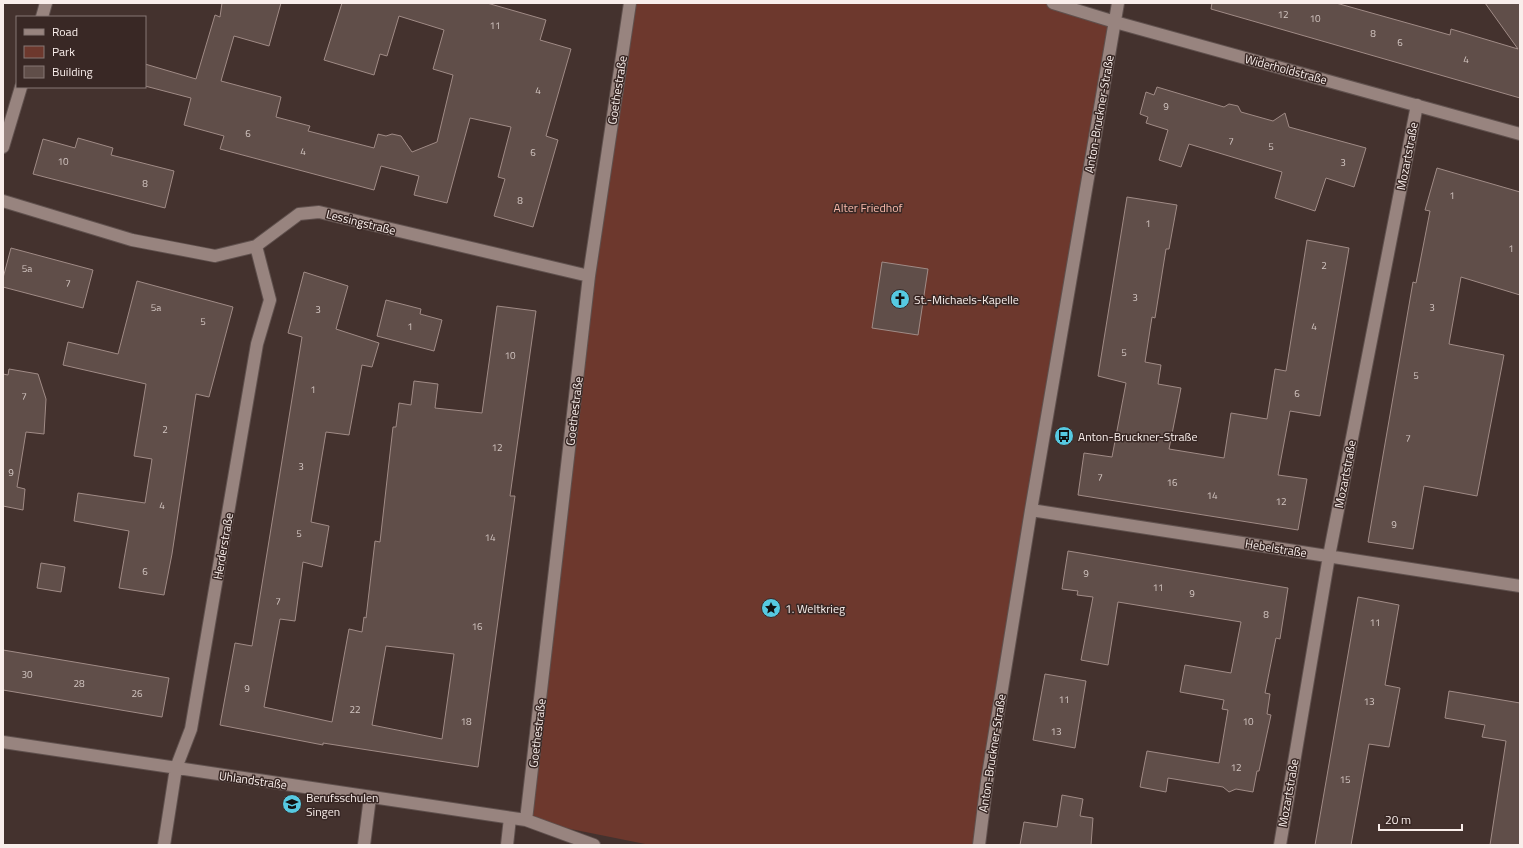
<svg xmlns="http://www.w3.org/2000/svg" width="1523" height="848" viewBox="0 0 1523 848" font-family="'Titillium Web',sans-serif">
<rect width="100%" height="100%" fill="#44322e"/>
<!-- green -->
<path fill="#6d382d" d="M630,3H1053L1115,22L979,845H650L526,820L589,276Z"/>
<!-- building -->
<path fill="#604e49" stroke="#a08b86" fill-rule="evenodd" d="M222,3H281L269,46L234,36L221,81L281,97L276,117L310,126L308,131L374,148L378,134L386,136L392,134L401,136L412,152L437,142L453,75L433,69L444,30L399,16L387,56L380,54L374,75L324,60L342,3H487L546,20L540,40L571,49L546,136L558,140L533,227L494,216L505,179L498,177L511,127L470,118L447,203L414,195L419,176L381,166L374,190L220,149L224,136L184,125L191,98L145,86V64L196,79L215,15L220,17Z
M1212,3H1336L1450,35L1451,29L1518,49L1485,3H1520V98L1211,9Z
M1157,87L1224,107L1229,104L1238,106L1241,112L1273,121L1285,113L1289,127L1366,148L1354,187L1326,178L1315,211L1275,198L1282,172L1189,144L1181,167L1159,160L1168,130L1146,123L1148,117L1140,114L1146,92L1154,95Z
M78,138L113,148L111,155L174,171L165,208L33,174L43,139L75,148Z
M1437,168L1520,192V295L1461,277L1449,344L1504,355L1477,496L1424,486L1413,549L1368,542L1413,282L1416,283L1430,211L1425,210Z
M1127,197L1177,205L1169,249H1166L1155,318L1152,317L1145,362L1161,365L1158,384L1181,388L1169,449L1224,458L1231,413L1267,419L1275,369L1286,371L1307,240L1349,248L1320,416L1290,411L1278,475L1307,479L1298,530L1078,495L1084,453L1112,457L1126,383L1098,376Z
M11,248L93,270L83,308L3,287V278Z
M882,262L928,269L918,335L872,328Z
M304,272L348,286L336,329L379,343L372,367L362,365L349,435L326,432L311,522L329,526L322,567L303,562L295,621L280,619L264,707L332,722L349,629L362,632L364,617L366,618L375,541L380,542L393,427H396L399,403L411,405L414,381L438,384L435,408L482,413L497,306L536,311L510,496H515L478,767L323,743V745L220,725L235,643L252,646L302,337L288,333ZM386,646L454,654L442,739L372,725Z
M137,281L233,307L209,397L196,394L172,554L164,595L119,588L129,531L74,521L78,493L145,503L152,459L134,456L146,384L63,365L68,342L118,354Z
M386,300L421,309L420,314L442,320L434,351L377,336Z
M9,369L38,374L46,399L44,434L26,432L17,487L25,489L23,510L3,506V374L8,375Z
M1068,551L1288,588L1280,639L1276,638L1265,693L1270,694L1267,714L1271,715L1259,771H1257L1253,792L1236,789L1229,792L1223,787L1168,778L1166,792L1140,787L1147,751L1219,763L1228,710L1222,709L1224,700L1180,692L1185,665L1231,673L1241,622L1118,602L1108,665L1081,660L1093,597L1077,595L1078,591L1062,589Z
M41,563L65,567L61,592L37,588Z
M1358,597L1399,605L1385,685L1400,688L1389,747L1369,744L1351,845H1315Z
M3,650L169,678L162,717L3,690Z
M1045,674L1086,681L1075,748L1033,740Z
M1449,691L1520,703V845H1490L1506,741L1482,737L1485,725L1445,718Z
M1062,795L1083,799L1080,816L1093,818L1091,845H1020L1024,822L1057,827Z"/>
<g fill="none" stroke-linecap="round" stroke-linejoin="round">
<!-- lane casing -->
<g stroke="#60514e" stroke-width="14">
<path id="lane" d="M364,845L370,797
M507,845L510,818"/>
</g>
<!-- street casing -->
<g stroke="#60514e" stroke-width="14">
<path id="street" d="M1053,3L1115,22L1520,134
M42,17L46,3
M3,147L21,87
M3,201L132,240L215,256L256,246L299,214L319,212L589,276
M1031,510L1520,586
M3,742L526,820L594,845
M526,820L589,276L630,3
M164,845L176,768L191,729L257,344L270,300L256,246
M979,845L987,781L1031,510L1118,3
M1280,845L1329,556L1417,105"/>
</g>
<!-- lane -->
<use href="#lane" stroke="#98847f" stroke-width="12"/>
<!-- street -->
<use href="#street" stroke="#98847f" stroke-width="12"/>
</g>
<!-- icons -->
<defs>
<g id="church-disc" transform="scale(1)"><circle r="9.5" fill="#56c9e1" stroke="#392825"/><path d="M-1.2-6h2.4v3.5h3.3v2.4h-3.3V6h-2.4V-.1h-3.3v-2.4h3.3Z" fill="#111"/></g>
<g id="bus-disc" transform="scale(1)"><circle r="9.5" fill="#56c9e1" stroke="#392825"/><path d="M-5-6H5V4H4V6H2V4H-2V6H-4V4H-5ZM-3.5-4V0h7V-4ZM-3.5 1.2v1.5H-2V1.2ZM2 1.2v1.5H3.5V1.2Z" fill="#111"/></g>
<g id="sight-disc" transform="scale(1)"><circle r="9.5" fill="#56c9e1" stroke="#392825"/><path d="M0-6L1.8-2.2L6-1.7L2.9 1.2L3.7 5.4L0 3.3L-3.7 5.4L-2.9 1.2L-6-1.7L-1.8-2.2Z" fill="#111"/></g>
<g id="school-disc" transform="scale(1)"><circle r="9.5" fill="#56c9e1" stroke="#392825"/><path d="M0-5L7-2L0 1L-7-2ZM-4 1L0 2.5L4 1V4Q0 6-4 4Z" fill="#111"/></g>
</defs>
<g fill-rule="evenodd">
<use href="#church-disc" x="900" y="299"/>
<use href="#bus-disc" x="1064" y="436"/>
<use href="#sight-disc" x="771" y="608"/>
<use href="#school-disc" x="292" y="804"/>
</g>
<g text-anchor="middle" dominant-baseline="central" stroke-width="3" stroke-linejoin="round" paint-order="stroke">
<!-- number labels -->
<g font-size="10" fill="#d3c6c2">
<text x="1283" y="14">12</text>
<text x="1315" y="18">10</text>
<text x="495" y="25">11</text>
<text x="1373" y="33">8</text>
<text x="1400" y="42">6</text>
<text x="1466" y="59">4</text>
<text x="538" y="90">4</text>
<text x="1166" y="106">9</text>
<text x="248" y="133">6</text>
<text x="1231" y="141">7</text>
<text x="1271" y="146">5</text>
<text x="303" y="151">4</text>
<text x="533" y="152">6</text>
<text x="63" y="161">10</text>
<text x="1343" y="162">3</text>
<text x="145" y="183">8</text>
<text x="1452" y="195">1</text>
<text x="520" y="200">8</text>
<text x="1148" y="223">1</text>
<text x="1511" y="248">1</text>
<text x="1324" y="265">2</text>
<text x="27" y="268">5a</text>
<text x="68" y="283">7</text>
<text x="1135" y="297">3</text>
<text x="156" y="307">5a</text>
<text x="1432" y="307">3</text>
<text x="318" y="309">3</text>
<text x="203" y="321">5</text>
<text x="410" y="326">1</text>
<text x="1314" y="326">4</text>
<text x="1124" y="352">5</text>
<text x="510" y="355">10</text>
<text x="1416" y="375">5</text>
<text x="313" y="389">1</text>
<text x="1297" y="393">6</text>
<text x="24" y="396">7</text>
<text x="165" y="429">2</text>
<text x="1408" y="438">7</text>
<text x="497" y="447">12</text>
<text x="301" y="466">3</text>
<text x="11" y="472">9</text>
<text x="1100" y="477">7</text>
<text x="1172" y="482">16</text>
<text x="1212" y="495">14</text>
<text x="1281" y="501">12</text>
<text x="162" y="505">4</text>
<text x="1394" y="524">9</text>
<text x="299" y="533">5</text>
<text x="490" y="537">14</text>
<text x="145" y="571">6</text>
<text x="1086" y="573">9</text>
<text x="1158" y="587">11</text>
<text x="1192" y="593">9</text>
<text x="278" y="601">7</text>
<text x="1266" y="614">8</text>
<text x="1375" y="622">11</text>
<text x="477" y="626">16</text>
<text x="27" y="674">30</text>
<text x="79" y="683">28</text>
<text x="247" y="688">9</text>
<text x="137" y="693">26</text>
<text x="1064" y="699">11</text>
<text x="1369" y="701">13</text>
<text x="355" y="709">22</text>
<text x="466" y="721">18</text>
<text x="1248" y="721">10</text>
<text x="1056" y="731">13</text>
<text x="1236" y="767">12</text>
<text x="1345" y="779">15</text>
</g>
<!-- street labels -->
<g font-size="12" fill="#f9eeeb" stroke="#392825">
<text transform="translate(1286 69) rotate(15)">Widerholdstraße</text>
<text transform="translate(617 90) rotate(-81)">Goethestraße</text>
<text transform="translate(1099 114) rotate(-80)">Anton-Bruckner-Straße</text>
<text transform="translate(1407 156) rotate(-79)">Mozartstraße</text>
<text transform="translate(361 222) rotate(14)">Lessingstraße</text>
<text transform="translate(574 411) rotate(-83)">Goethestraße</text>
<text transform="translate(1345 474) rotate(-79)">Mozartstraße</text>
<text transform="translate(223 546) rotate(-80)">Herderstraße</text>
<text transform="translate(1276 548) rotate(9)">Hebelstraße</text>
<text transform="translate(537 733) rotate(-83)">Goethestraße</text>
<text transform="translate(992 753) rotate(-81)">Anton-Bruckner-Straße</text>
<text transform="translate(253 780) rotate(8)">Uhlandstraße</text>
<text transform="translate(1288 793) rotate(-80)">Mozartstraße</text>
</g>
<!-- park labels -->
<g font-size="12" fill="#f8b9aa" stroke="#392825">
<text x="868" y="207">Alter Friedhof</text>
</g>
<!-- poi labels -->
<g font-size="12" fill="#f9eeeb" stroke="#392825" text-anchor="start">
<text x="914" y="299">St.-Michaels-Kapelle</text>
<text x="1078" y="436">Anton-Bruckner-Straße</text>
<text x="785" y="608">1. Weltkrieg</text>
<text x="306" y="797">Berufsschulen<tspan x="306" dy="14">Singen</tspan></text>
</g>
</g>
<!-- border -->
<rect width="1523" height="848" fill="none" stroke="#f9eeeb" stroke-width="8"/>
<!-- legend -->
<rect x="16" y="16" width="130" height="72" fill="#392825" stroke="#867774"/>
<rect x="24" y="29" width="20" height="6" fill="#98847f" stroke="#867774"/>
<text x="52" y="36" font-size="12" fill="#f9eeeb">Road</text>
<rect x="24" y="46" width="20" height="12" fill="#6d382d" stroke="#867774"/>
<text x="52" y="56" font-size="12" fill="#f9eeeb">Park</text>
<rect x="24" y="66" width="20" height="12" fill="#604e49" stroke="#867774"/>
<text x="52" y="76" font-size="12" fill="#f9eeeb">Building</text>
<!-- scale -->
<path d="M1379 824v6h83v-6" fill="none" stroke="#f9eeeb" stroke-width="2"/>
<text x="1385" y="824" font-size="12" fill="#f9eeeb" stroke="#392825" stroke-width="3" paint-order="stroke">20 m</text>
</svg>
